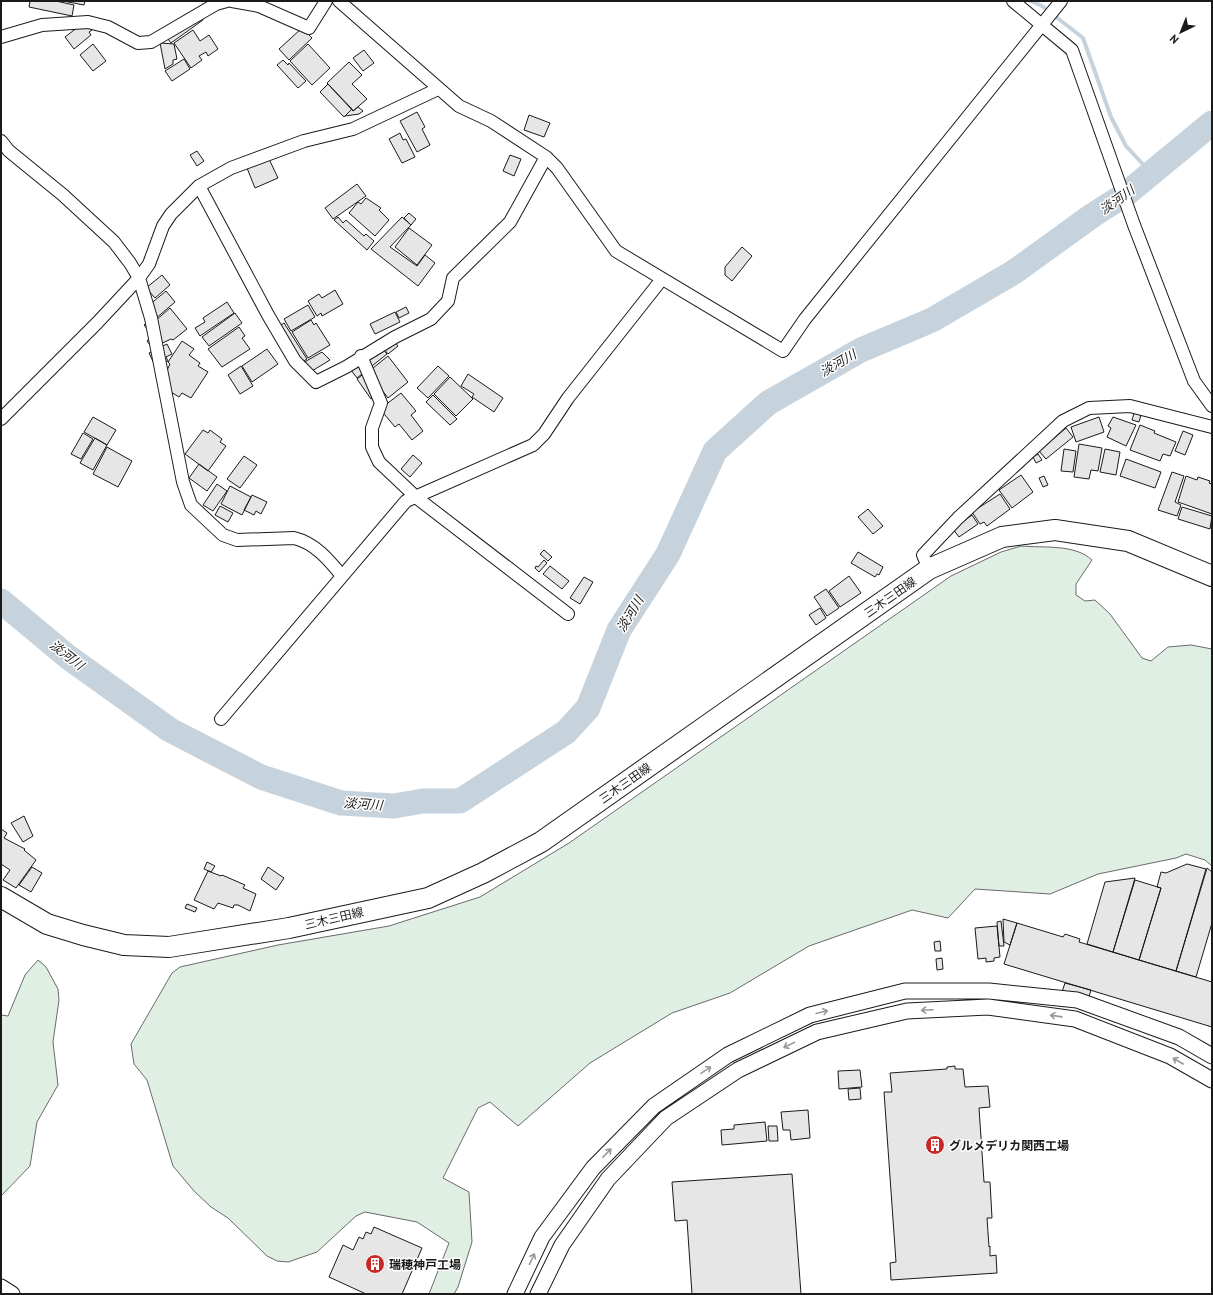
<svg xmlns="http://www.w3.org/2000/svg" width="1213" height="1295" viewBox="0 0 1213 1295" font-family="'PT Sans','Noto Sans JP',sans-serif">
<rect width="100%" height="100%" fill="#fff"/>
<!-- green -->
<path fill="#e0efe3" stroke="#6a6a6a" d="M1021,546C1044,548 1075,544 1092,560L1076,584V595L1085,601L1095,600L1110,614L1142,658L1151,661L1168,647L1191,645L1212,649V866L1205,860L1186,854L1176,858L1098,874L1050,894L975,889L948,918L912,910L809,946L730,993L672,1013L590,1063L518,1126L490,1102L478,1108L443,1178L469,1192L472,1242L458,1287L454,1294H429L449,1243L417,1222L365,1212L356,1216L317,1252L288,1262L277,1261L267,1256L228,1218L211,1207L194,1191L173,1166L147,1080L134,1064L131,1044L172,973L180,967L278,945L389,926L480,897L569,843L951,576L1001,552Z
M38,960L46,967L58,989L59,1000L53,1042L58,1085L37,1122L30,1166L1,1196V1015L8,1016L25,975Z"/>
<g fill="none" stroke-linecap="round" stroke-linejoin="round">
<!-- stream -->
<path stroke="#c6d2dc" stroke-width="4" d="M1031,1L1042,6L1083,38L1111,117L1126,146L1152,174"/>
<!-- river -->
<path stroke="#c6d2dc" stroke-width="25" d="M1,601L68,657L170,730L261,777L341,803L394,806L423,801H460L566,732L588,708L619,630L668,554L715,451L768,403L861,350L932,320L1014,272L1093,215L1126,194L1212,123"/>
</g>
<!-- building -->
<path fill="#e6e6e6" stroke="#1a1a1a" d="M30,1H56L74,5L72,16L29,7Z
M63,1H85L84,5Z
M197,11L203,20L171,43L164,34Z
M82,24L88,25L92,30L89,32L91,35L74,49L65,37Z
M302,28L312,38L289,60L279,49Z
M193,30L200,41L209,35L218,49L208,56L206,52L199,56L202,60L191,68L174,43Z
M160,43L174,44L177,59L173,60V64L165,69Z
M93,44L106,61L93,71L80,55Z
M308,44L330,68L312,85L290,61Z
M364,50L374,63L363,71L353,58Z
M184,59L190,69L172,81L165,71Z
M283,60L288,65L289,63L306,81L298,88L277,65Z
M349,62L362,75L352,84L367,99L353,111L327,83Z
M328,84L352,109L344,117L320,92Z
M358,107L363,111L359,114L345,116L352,109L353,111Z
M417,112L425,127L422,129L430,145L417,152L400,121Z
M529,115L550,123L544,137L524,130Z
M400,133L403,140L406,139L415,157L402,163L389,139Z
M197,151L204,161L197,166L190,155Z
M510,155L521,159L514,176L503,171Z
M269,159L278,178L255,188L247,168Z
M357,184L366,196L333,219L325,208Z
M366,198L381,208L379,210L389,220L375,236L349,213L358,202L361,204Z
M409,213L416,219L411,225L404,218Z
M338,217L343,223L346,220L364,236L366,234L374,241L367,250L334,220Z
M402,217L411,225L390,247L417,266L425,255L435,263L418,286L371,249Z
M409,228L432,245L417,265L395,247Z
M742,247L752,256L732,281L725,275V267Z
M162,275L170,285L155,298L146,288Z
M335,290L343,304L322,316L321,313L317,316L308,301L319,294L322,298Z
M166,291L175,302L154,320L148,318L142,311Z
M227,302L234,313L200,336L195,328L205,322L203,318Z
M308,305L315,317L291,331L284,319Z
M406,307L409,313L399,318L396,312Z
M170,308L187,329L173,340L171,339L152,348L147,341L152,335L144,325L151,318L154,322Z
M395,312L400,322L375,334L370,324Z
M235,313L242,323L209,346L202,337Z
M311,320L314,325L316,323L330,345L308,358L292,332Z
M284,323L307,359L297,365L275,329Z
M239,327L245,336L242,338L250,349L222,367L208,349Z
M390,336L398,346L388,354L380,344Z
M182,341L194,349L189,355L200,363L198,366L208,372L191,398L182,393L179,397L163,387L162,381L170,364L168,362Z
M376,341L387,354L357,378L348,366Z
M167,344L172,354L166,357L168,361L165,362L167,368L158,372L149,353Z
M267,349L278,364L252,382L242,366Z
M322,352L330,360L307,374L301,364Z
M388,356L408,382L388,398L368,372Z
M241,366L253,386L240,394L228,375Z
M438,366L449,376L428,398L417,388Z
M366,372L380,392L371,399L357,379Z
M468,374L503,398L494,412L472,397L474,394L461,386Z
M450,377L473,399L456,416L434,394Z
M401,393L416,411L411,415L423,431L412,440L399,424L395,427L380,409Z
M433,395L457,419L450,425L426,402Z
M1134,413L1141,415L1139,422L1132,420Z
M93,417L116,430L107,445L84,432Z
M1099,417L1104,432L1076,442L1071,427Z
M1113,417L1136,425L1126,446L1107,437L1111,428L1108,426Z
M1140,425L1155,431L1154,433L1176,442L1170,456L1163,454L1160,461L1130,450Z
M1066,428L1073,437L1046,459L1039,451Z
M203,430L208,433L210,430L222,439L220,442L226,446L208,471L185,454Z
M1183,431L1193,435L1185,455L1175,451Z
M83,433L93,439L81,459L71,454Z
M95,438L107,445L93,470L80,463Z
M1079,444L1102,448L1098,471L1091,470L1089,479L1074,477Z
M107,447L132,461L118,487L93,474Z
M1064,449L1076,451L1073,472L1061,471Z
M1105,449L1120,452L1116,475L1100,472Z
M1038,454L1042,460L1036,463L1033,457Z
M413,455L422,463L410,477L401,469Z
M244,456L257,465L240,488L227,479Z
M1126,459L1161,472L1155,488L1120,476Z
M199,464L217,477L207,491L189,478Z
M1172,472L1184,476L1175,502L1181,505L1177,516L1158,510Z
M1021,475L1033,492L1012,508L999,490Z
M1044,476L1048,485L1043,487L1039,478Z
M1186,476L1197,480L1198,477L1210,481L1209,483L1212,484V514L1178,502Z
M217,484L227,491L213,511L203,505Z
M230,486L251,497L242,515L221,504Z
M1000,494L1010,509L987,526L984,522L980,524L972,512Z
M252,495L267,502L261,514L256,511L254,515L244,510Z
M220,506L233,513L228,522L215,515Z
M1182,507L1212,516L1210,529L1178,519Z
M868,509L883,526L873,534L858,517Z
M972,515L978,524L959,537L953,529Z
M544,550L552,557L548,561L540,554Z
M858,552L883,567L879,575L877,574L875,577L851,563Z
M544,560L547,563L539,572L535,568L536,566L538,567Z
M550,566L569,581L562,589L543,574Z
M849,576L861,593L840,607L829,591Z
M584,577L593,582L580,604L570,598Z
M826,589L839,608L827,616L814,597Z
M820,608L826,618L816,625L809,615Z
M24,816L33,836L23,842L11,823Z
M1,829L7,833L4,838L25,849L24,850L36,860L16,888L3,880L10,870L1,864Z
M207,862L215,866L211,872L204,869Z
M1187,864L1206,869L1176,971L1139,960L1161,888L1157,887L1161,872L1166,873Z
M32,867L42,873L31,892L19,885Z
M268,867L284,878L276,890L261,879Z
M1207,868L1212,872V923L1196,977L1176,971Z
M208,871L221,876L222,875L245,885L243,888L245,889L256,894L250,911L238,905H234L233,908L218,903L214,909L194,900Z
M1135,878L1113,952L1087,944L1105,882Z
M1135,880L1161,888L1139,960L1113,952Z
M187,904L197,908L195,912L185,908Z
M1003,919L1017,923L1010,945L1004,942Z
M1001,921L1004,946H999L997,922Z
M1017,923L1063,937L1065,934L1080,939L1079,942L1212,982V1027L1004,964Z
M997,926L1000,957L994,958V961L986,962V958L978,959L975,928Z
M940,941L941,951H935L934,942Z
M942,958L943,969L937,970L936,959Z
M1065,983L1091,990L1088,1000L1062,992Z
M955,1066V1069H963L965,1087L988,1086L990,1107L979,1108L984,1182H990L992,1218H987L989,1247L990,1246V1256L996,1255L997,1273L891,1280L890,1263L896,1262L884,1092H892L890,1073L947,1069V1067Z
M860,1070L862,1087L839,1089L838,1071Z
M860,1088L861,1099L849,1100L848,1089Z
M808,1110L810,1138L791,1140L790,1130H783L781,1112Z
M765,1122L767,1141L722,1145L721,1130L734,1129V1125Z
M768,1126H777L778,1141H769Z
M792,1174L801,1294H692L687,1220L675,1221L672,1182Z
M374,1227L422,1248L402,1294H366L329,1277L343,1245L353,1250L359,1237L363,1239L366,1232L371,1234Z"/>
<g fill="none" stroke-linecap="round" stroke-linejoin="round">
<!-- minor casing -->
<g stroke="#1a1a1a" stroke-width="14">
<path id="minor" d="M232,1L259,6L309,28L326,1
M339,1L459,106L491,121L546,157L557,168L616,251L783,351L805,319L1061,1
M1013,1L1072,50L1134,225L1194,381L1212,406
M1,37L42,25L88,22L108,27L138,43L151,42L216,4L227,1
M1,141L9,151L63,195L114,242L130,263L139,278L151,318L183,482L191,505L223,535L237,540L294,538C315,543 329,560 342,576
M199,186L268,315L295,361L316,382L346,367L395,337L431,319L448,301L453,278L510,222L546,157
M361,356L381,403L372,428V447L379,462L417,498L568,614
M1,419L97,323L139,278L149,264L163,226L171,214L199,186L231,168L304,141L353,129L438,89
M929,569L923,555L958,518L1063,421L1089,408L1130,406L1212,427
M221,719L406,501L533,445L544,434L568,398L662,279"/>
</g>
<!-- tertiary casing -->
<g stroke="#1a1a1a" stroke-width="17">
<path id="tertiary" d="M1,1287L12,1294
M515,1294L542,1237L593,1168L654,1106L728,1055L810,1015L905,991H989L1077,1000L1179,1037L1212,1056
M538,1294L562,1245L608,1179L666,1118L738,1070L817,1032L907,1011L988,1007L1075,1019L1170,1056L1212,1080"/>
</g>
<!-- primary casing -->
<g stroke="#1a1a1a" stroke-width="22">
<path id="primary" d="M1,897L47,924L83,935L124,945L169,947L289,928L428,898L483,873L541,842L929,569L1002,537L1055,530L1128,541L1212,576"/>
</g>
<!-- minor -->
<use href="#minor" stroke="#fff" stroke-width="12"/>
<!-- tertiary -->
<use href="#tertiary" stroke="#fff" stroke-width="15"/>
<!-- primary -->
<use href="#primary" stroke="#fff" stroke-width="20"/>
</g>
<!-- one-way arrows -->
<defs><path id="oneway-shaft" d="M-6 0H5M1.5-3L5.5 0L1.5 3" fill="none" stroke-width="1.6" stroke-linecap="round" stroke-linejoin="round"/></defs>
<g stroke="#989898">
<use href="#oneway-shaft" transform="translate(927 1010) rotate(177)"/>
<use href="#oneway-shaft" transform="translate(822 1012) rotate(-14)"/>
<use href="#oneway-shaft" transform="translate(1056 1016) rotate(-172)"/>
<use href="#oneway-shaft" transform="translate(789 1045) rotate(154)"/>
<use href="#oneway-shaft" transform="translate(1178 1061) rotate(-150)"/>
<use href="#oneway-shaft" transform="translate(706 1070) rotate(-34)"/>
<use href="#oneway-shaft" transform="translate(607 1153) rotate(-46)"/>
<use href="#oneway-shaft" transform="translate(532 1259) rotate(-64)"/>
</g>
<!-- icons -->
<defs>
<g id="building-disc" transform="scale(1)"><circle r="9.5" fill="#c62828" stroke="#fff"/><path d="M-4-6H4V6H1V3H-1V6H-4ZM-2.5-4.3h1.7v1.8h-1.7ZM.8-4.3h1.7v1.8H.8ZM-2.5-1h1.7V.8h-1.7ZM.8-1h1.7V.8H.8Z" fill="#fff"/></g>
</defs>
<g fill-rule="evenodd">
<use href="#building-disc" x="935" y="1145"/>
<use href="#building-disc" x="375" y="1264"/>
</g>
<g text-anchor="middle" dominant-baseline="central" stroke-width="3" stroke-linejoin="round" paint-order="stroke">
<!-- street labels -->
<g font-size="12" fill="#1a1a1a" stroke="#fff">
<text transform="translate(890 597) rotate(-35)">三木三田線</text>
<text transform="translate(625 783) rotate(-35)">三木三田線</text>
<text transform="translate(334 918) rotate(-13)">三木三田線</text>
</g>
<!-- poi labels -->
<g font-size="12" font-weight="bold" fill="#1a1a1a" stroke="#fff" text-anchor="start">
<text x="949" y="1145">グルメデリカ関西工場</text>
<text x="389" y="1264">瑞穂神戸工場</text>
</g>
<!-- water labels -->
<g font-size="13" font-style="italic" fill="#1a1a1a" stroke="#fff">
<text transform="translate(1117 200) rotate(-36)">淡河川</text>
<text transform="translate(838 363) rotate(-30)">淡河川</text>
<text transform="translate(630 614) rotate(-59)">淡河川</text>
<text transform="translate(67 655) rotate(38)">淡河川</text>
<text transform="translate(363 804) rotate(4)">淡河川</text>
</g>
</g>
<!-- border -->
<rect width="1213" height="1295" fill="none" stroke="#1a1a1a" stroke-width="4"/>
<!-- north arrow -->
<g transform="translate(1181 32) rotate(223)" stroke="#ffffff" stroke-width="3" paint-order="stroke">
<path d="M0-3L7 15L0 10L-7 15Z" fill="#1a1a1a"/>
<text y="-6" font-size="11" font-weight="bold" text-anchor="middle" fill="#1a1a1a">N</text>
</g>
</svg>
